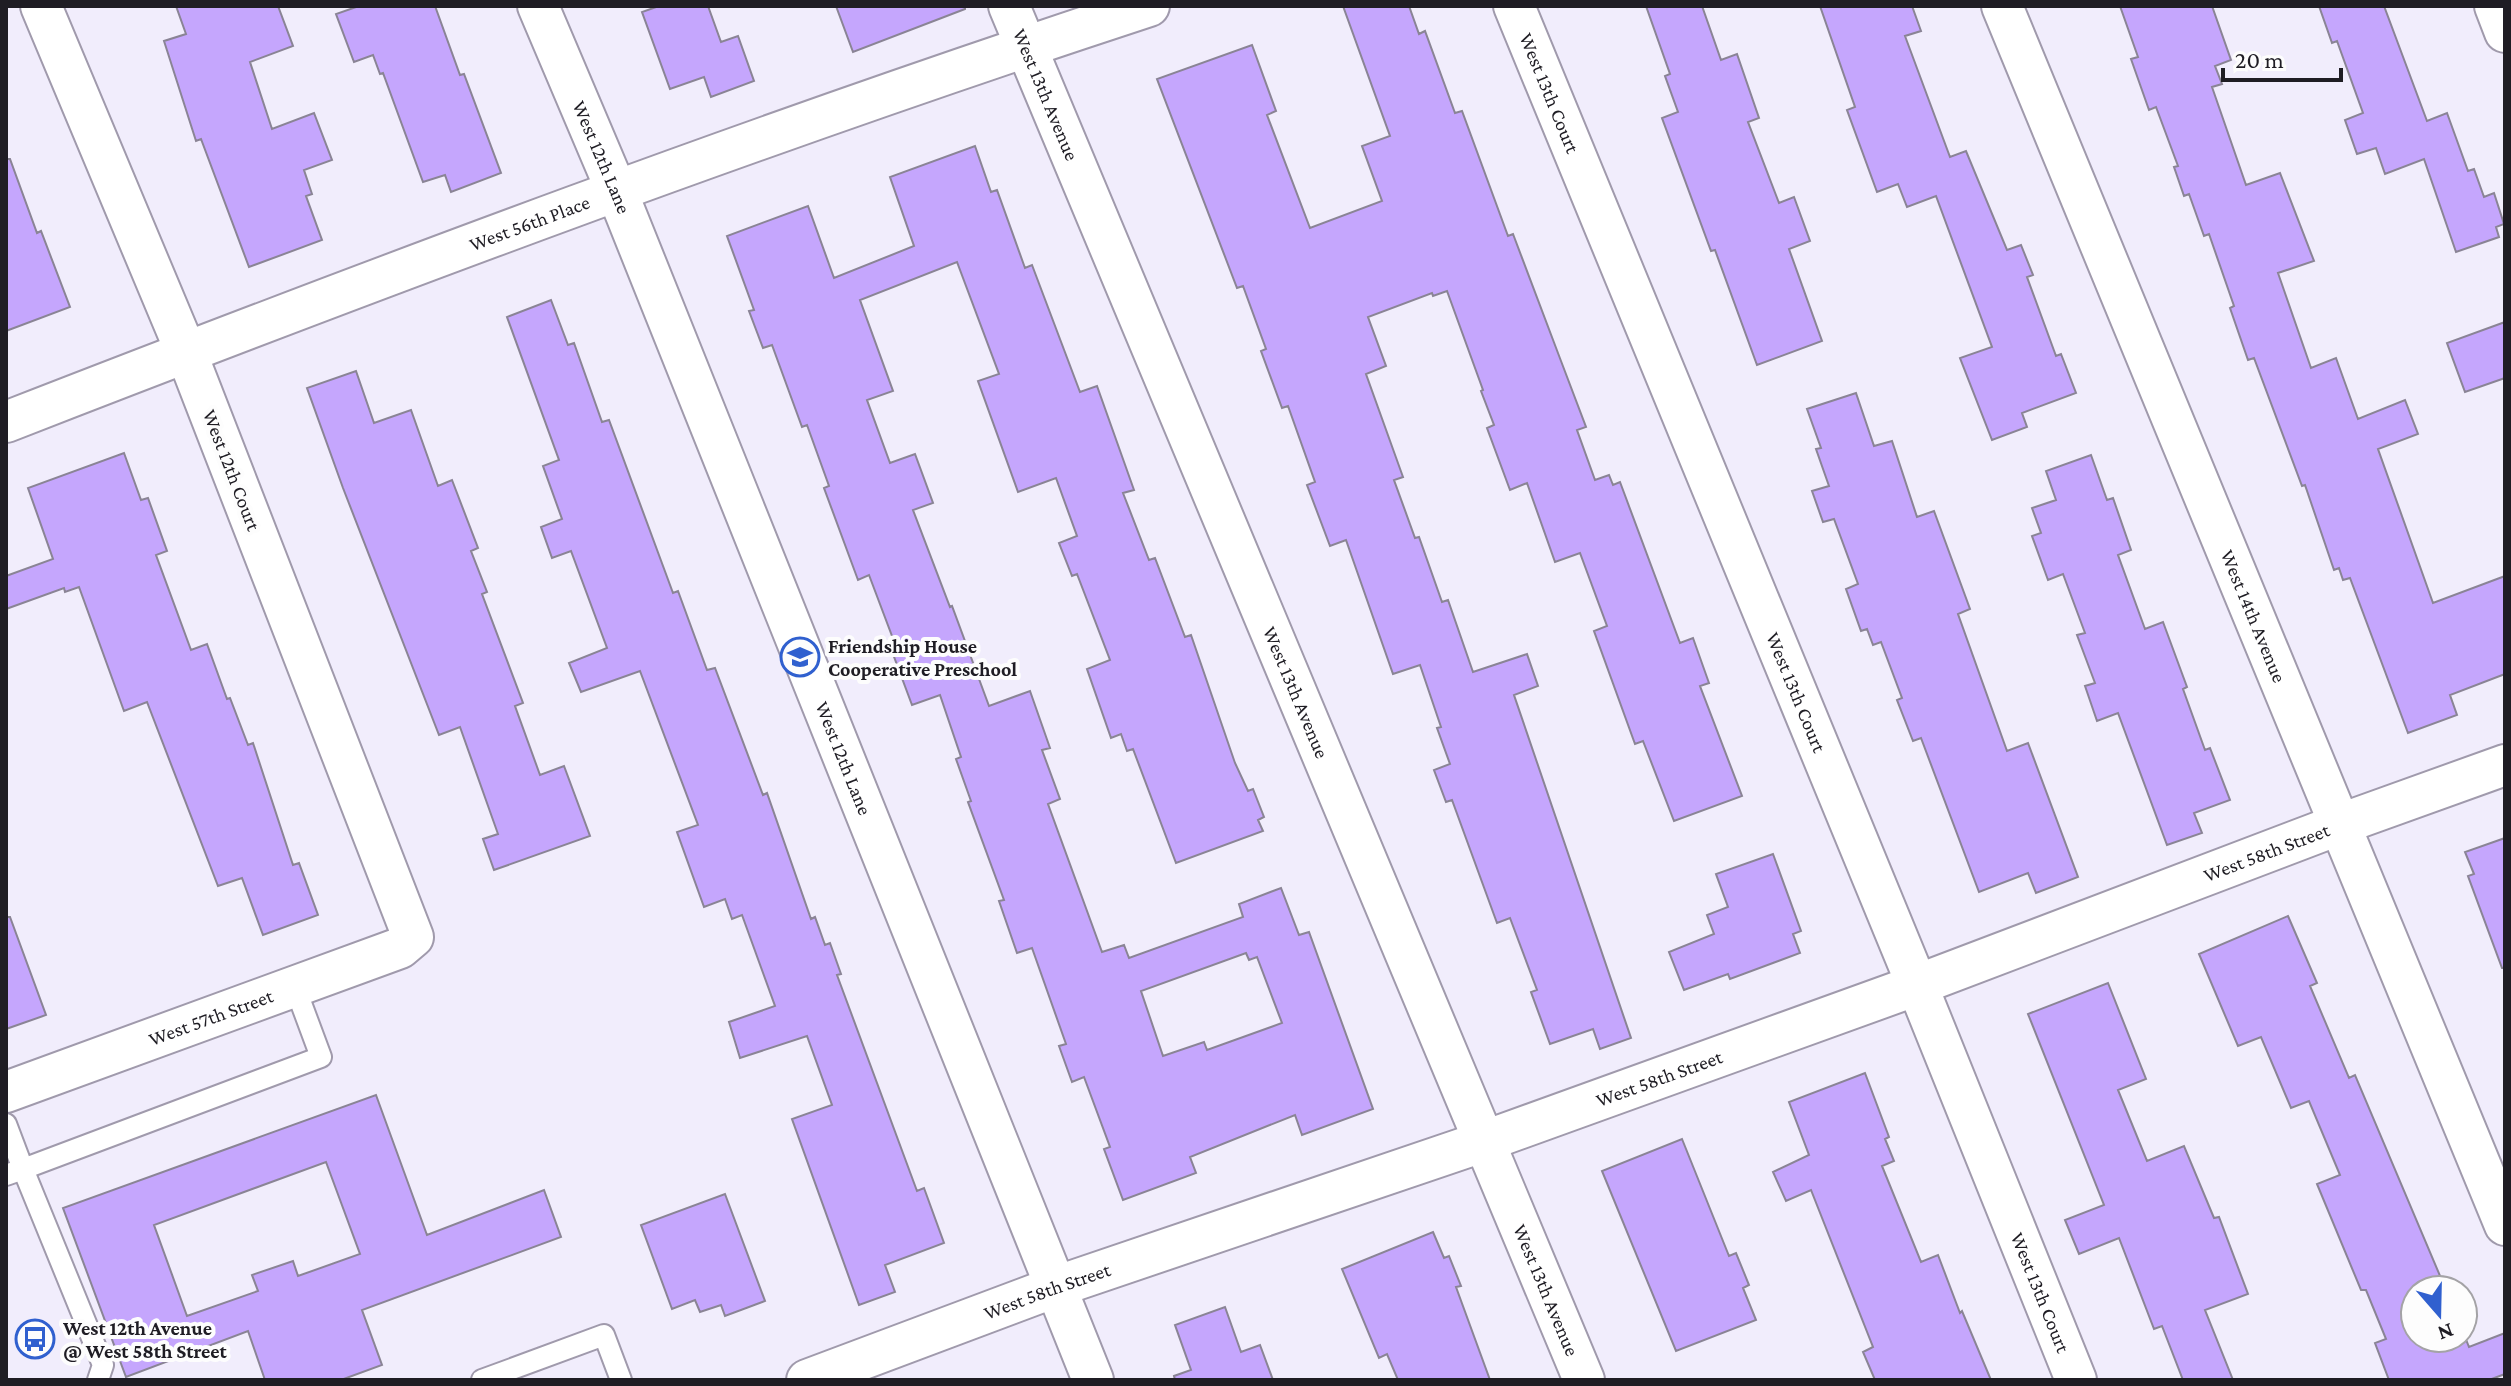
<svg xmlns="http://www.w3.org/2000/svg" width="2511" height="1386" viewBox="0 0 2511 1386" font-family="'Crimson Pro',serif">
<rect width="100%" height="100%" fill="#f1edfc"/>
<!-- building -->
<path fill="#c5a6fd" stroke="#8a8495" stroke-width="2" fill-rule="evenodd" d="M176,6H278L293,46L250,62L272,129L314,113L332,160L304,170L312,194L306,196L322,240L249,267L201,139L196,141L164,41L186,34Z
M359,6H435L460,75L464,74L501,173L451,192L445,175L423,182L383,73L380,74L373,55L354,62L336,14Z
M659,6H708L721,42L738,36L754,81L711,97L704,77L670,89L642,12Z
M836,6H965V9L853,52Z
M1343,6H1409L1419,34L1425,31L1455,113L1462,111L1508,236L1513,234L1561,361L1586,427L1577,430L1595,480L1609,475L1613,485L1620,482L1680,643L1693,638L1709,683L1700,686L1742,796L1674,821L1643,741L1635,744L1594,631L1607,626L1580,553L1555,562L1527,483L1510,490L1487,428L1494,425L1481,391L1483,390L1447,291L1433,296L1432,293L1368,317L1386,366L1366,374L1403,477L1394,480L1415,538L1419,537L1442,602L1448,600L1473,672L1527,654L1538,686L1514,695L1631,1038L1600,1049L1593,1029L1550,1044L1531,992L1537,990L1510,918L1497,923L1452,800L1446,802L1434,770L1450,764L1437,728L1441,727L1420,665L1393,674L1346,540L1330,546L1307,485L1315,482L1288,406L1282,408L1261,351L1266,349L1243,286L1237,288L1157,79L1252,45L1276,111L1267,115L1310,228L1382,201L1362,146L1390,136Z
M1646,6H1702L1721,60L1737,54L1759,118L1748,122L1779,203L1794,197L1810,241L1789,249L1822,341L1757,365L1715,250L1711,251L1662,118L1678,112L1665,76L1670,74Z
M1820,6H1912L1921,31L1905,36L1950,157L1966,151L2007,250L2021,245L2033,275L2027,277L2056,356L2061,354L2076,393L2022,413L2027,427L1992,440L1960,358L1992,347L1936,196L1907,207L1898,184L1877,192L1847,110L1855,107Z
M2120,6H2212L2231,60L2215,66L2222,84L2212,87L2246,185L2280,173L2314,261L2278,273L2311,368L2336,358L2358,419L2405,400L2418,434L2378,449L2433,603L2505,576V674L2450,695L2457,715L2408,733L2350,578L2343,580L2339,568L2334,570L2305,485L2302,486L2254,358L2248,360L2230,308L2234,306L2209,234L2204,236L2189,194L2184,196L2174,167L2178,166L2156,107L2149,110L2131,59L2138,57Z
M2319,6H2384L2427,121L2447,113L2468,171L2474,169L2484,197L2494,193L2504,224L2496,227L2499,237L2456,252L2424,159L2385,174L2376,148L2357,154L2345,120L2363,113L2337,41L2332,43Z
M975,146L991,192L997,190L1025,268L1032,265L1080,392L1097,386L1134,490L1123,493L1149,560L1155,558L1185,637L1191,635L1235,763L1248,791L1253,789L1264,817L1258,820L1263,831L1176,863L1133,749L1127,751L1121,734L1111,738L1087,669L1110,660L1077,574L1072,576L1059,543L1077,536L1056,478L1018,492L978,381L999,374L957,262L860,300L893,391L867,400L890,463L915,454L933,503L913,510L950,607L952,606L989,706L1030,691L1050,748L1042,750L1060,799L1048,804L1102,952L1124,945L1129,958L1243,917L1239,904L1281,888L1299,935L1309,932L1373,1109L1302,1135L1295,1115L1190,1157L1196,1173L1123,1200L1104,1149L1110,1147L1084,1077L1072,1082L1059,1046L1066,1044L1032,948L1017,953L999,901L1004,900L968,802L971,801L956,759L961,757L940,695L912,705L893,654L898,652L869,575L858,580L824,488L829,486L807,425L802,427L772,345L763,348L749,311L754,310L727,236L808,206L834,278L914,246L890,177ZM1246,953L1249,960L1257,957L1282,1023L1207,1050L1204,1042L1163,1056L1141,991Z
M6,159H10L37,233L41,231L70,307L6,331Z
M551,300L568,345L574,343L602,422L609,420L673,593L678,591L707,670L715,668L763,795L767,793L811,919L815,917L825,945L830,943L841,974L837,975L917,1191L924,1188L944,1243L885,1265L895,1292L859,1305L792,1119L832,1105L807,1036L740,1058L729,1022L775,1006L742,915L732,919L725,899L704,907L677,832L698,825L640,671L581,692L569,663L607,648L571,551L552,558L541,527L562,519L543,466L559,460L507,317Z
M2505,322V378L2465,392L2447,343Z
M356,371L374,423L411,410L438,486L452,480L478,548L471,551L487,592L482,594L523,703L515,706L540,775L564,766L590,836L494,870L483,839L498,834L460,727L439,735L343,488L307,388Z
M1856,393L1874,446L1892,441L1917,517L1934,511L1970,609L1958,614L2007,751L2028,743L2078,877L2036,893L2028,873L1979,892L1921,738L1913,741L1897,700L1902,698L1881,642L1873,645L1867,629L1861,631L1846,589L1858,584L1834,519L1823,522L1812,491L1829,486L1816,449L1821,448L1807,409Z
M124,453L141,500L148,498L167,551L156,555L191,650L207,644L227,699L230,698L248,745L253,743L293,865L299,863L318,915L263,935L242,878L218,886L147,702L124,711L79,587L65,592L64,588L6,609V576L53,559L28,488Z
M2091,455L2107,500L2113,498L2131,550L2118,555L2145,629L2163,622L2187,687L2183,689L2205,750L2210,748L2230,800L2194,813L2202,833L2167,845L2118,713L2097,721L2085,686L2095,683L2077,635L2085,633L2063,574L2048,580L2032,536L2041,533L2032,508L2056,500L2046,471Z
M2505,838V968H2502L2468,876L2474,874L2465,852Z
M1773,854L1801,931L1793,934L1800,953L1730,979L1728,974L1684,990L1669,952L1714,934L1707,915L1728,907L1716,874Z
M2288,916L2317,983L2310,986L2349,1078L2355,1075L2446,1290H2415V1338H2463V1332L2469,1347L2505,1333V1374L2489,1380H2389L2375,1343L2386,1339L2366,1290H2361L2317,1184L2340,1175L2309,1101L2291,1108L2261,1037L2238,1046L2199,954Z
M6,917H10L46,1015L6,1029Z
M2108,983L2146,1079L2118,1090L2147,1161L2184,1146L2214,1218L2219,1217L2248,1294L2205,1310L2233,1380H2183L2162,1326L2154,1329L2119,1238L2079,1254L2065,1220L2104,1205L2028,1014Z
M1865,1073L1889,1137L1885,1139L1894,1161L1882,1166L1921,1262L1938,1255L1960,1313L1962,1311L1991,1380H1875L1863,1352L1873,1347L1811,1190L1786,1201L1773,1172L1809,1155L1789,1102Z
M376,1095L427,1235L544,1190L561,1237L362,1310L382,1365L341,1380H265L248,1331L126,1377L63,1208ZM326,1162L360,1254L298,1276L293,1261L252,1275L258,1291L187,1316L154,1225Z
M1682,1139L1729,1256L1736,1253L1749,1285L1743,1288L1756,1320L1676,1351L1602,1171Z
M725,1194L765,1301L725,1316L721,1305L700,1312L695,1300L672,1309L641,1225Z
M1433,1232L1444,1258L1449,1256L1461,1286L1456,1287L1490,1380H1398L1387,1354L1379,1358L1342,1269Z
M1225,1307L1241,1352L1260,1345L1273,1380H1175L1174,1376L1191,1370L1175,1325Z"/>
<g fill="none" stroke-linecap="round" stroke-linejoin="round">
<!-- lane casing -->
<g stroke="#a09aac" stroke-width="24">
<path id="lane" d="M6,1124L23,1169L321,1057L295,987
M6,1175L23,1169L103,1365L98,1380
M482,1380L604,1335L621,1380"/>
</g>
<!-- street casing -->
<g stroke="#a09aac" stroke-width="44">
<g id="street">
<path id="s1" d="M538,6L617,192L1093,1380"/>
<path id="s2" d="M1009,6L1584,1380"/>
<path id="s3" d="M1514,6L1917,985L2076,1380"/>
<path id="s4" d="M2002,6L2505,1225"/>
<path d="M2495,6L2505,32"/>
<path id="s5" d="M6,422C384,275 764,132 1149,6"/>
<path id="s6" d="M6,1092L400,948L413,937L186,352L41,6"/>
<path id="s7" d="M807,1380L1055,1287L1485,1141L1917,985L2338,825L2505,765"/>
</g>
</g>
<!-- lane -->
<use href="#lane" stroke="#fff" stroke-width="20"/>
<!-- street -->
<use href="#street" stroke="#fff" stroke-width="40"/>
</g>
<!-- icons -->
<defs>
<g id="school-ring" transform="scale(2)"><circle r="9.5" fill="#fdfdfd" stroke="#3060cf" stroke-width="1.5"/><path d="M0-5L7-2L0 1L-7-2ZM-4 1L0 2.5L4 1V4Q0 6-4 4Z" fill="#3060cf"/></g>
<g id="bus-ring" transform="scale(2)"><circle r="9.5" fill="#fdfdfd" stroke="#3060cf" stroke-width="1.5"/><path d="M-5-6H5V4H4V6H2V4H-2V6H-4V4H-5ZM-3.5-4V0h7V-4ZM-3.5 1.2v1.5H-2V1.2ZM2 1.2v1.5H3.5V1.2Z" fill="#3060cf"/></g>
</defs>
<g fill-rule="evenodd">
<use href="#school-ring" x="800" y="657"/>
<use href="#bus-ring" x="35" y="1339"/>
</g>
<g text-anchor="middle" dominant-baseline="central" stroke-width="8" stroke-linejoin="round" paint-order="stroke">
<!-- street labels -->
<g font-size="20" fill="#1f1d24" stroke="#fdfdfd">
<text stroke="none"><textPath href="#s3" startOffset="94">West 13th Court</textPath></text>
<text stroke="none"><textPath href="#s2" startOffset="96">West 13th Avenue</textPath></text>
<text stroke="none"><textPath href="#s1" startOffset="164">West 12th Lane</textPath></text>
<text stroke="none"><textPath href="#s5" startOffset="560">West 56th Place</textPath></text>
<text transform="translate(232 470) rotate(69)">West 12th Court</text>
<text stroke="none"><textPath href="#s4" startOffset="660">West 14th Avenue</textPath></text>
<text stroke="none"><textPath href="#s3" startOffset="742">West 13th Court</textPath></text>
<text stroke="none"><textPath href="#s2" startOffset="744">West 13th Avenue</textPath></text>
<text stroke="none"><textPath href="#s1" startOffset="812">West 12th Lane</textPath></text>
<text stroke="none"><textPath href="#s7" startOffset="1552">West 58th Street</textPath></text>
<text stroke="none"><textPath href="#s6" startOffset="218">West 57th Street</textPath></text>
<text stroke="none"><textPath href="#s7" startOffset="904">West 58th Street</textPath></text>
<text stroke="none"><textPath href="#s7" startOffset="256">West 58th Street</textPath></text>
<text stroke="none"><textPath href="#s2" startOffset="1392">West 13th Avenue</textPath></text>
<text stroke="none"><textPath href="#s3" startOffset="1390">West 13th Court</textPath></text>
</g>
<!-- poi labels -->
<g font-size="20" font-weight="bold" fill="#1f1d24" stroke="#fdfdfd" text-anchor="start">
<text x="828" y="646">Friendship House<tspan x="828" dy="23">Cooperative Preschool</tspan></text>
<text x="63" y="1328">West 12th Avenue<tspan x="63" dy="23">@ West 58th Street</tspan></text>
</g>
</g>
<!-- border -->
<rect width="2511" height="1386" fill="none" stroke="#1f1d24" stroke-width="16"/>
<!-- north arrow -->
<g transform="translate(2439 1314) rotate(160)"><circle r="38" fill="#fdfdfd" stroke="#a4a3a6" stroke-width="2"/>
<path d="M0-6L14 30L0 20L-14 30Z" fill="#3060cf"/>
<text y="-12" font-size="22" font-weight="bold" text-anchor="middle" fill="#1f1d24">N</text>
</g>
<!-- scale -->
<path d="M2223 68v12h118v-12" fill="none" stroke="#1f1d24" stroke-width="4"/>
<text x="2235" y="68" font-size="24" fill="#1f1d24" stroke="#fdfdfd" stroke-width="6" paint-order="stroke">20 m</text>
</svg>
